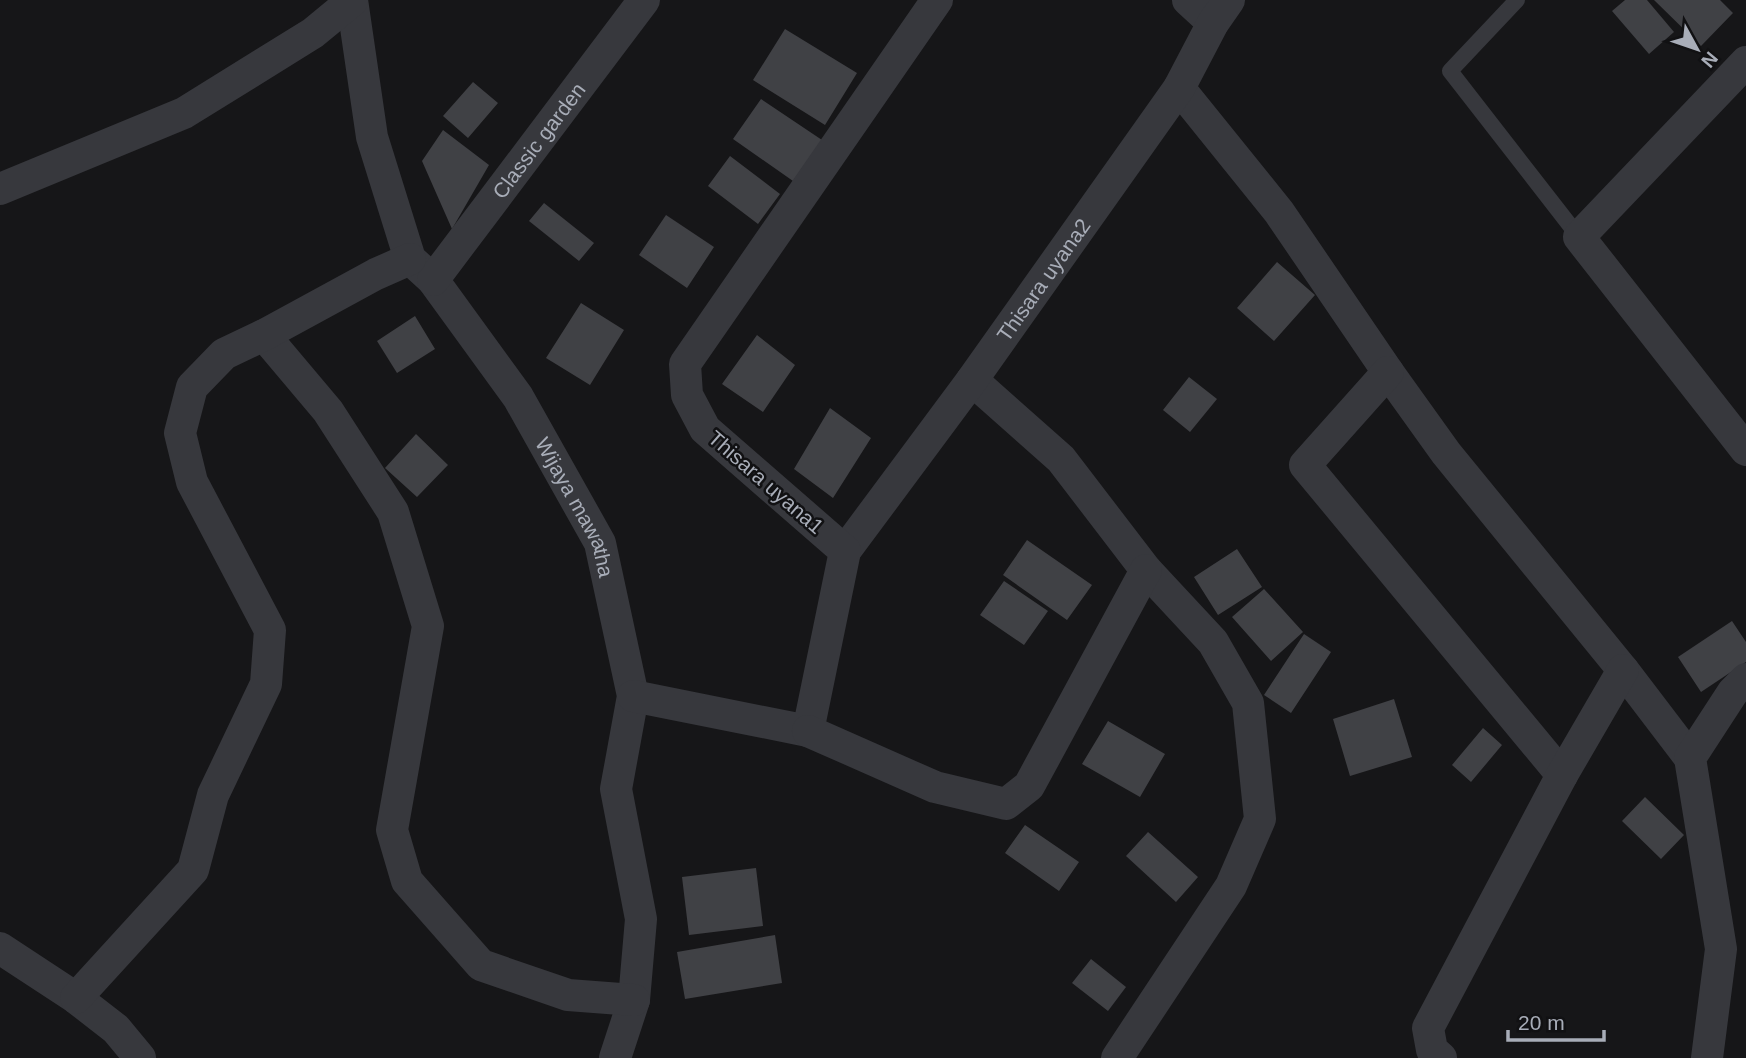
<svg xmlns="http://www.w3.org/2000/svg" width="1746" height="1058" viewBox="0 0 1746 1058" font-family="Arial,sans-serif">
<rect width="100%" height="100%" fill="#161618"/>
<!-- building -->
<path fill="#404145" d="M1625,0H1647L1674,32L1649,54L1612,11Z
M1654,0H1720L1733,13L1701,46Z
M785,29L857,73L825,125L753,80Z
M473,82L498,103L468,138L443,116Z
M761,99L822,140L793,181L733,139Z
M443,130L489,165L452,229L422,161Z
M730,156L780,194L758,224L708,186Z
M544,203L594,243L579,261L529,221Z
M666,215L714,247L687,288L639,255Z
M1277,262L1315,295L1274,341L1237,308Z
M581,303L624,330L590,385L546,358Z
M415,316L435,349L397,373L377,341Z
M757,335L795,365L763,412L722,384Z
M1189,377L1217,399L1190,432L1163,410Z
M830,408L871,438L833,498L794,469Z
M416,434L448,465L417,497L385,468Z
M1027,540L1092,585L1067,620L1003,575Z
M1237,549L1262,587L1218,615L1194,577Z
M1004,581L1048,611L1024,645L980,615Z
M1264,589L1303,632L1271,661L1232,617Z
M1732,621L1746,642V662L1701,692L1678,657Z
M1304,634L1331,652L1291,713L1264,695Z
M1394,699L1412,757L1350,776L1333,719Z
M1108,721L1165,754L1140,797L1082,764Z
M1483,728L1502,745L1471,782L1452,765Z
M1645,797L1684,835L1661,859L1622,821Z
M1025,825L1079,862L1059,891L1005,853Z
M1148,832L1198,877L1176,902L1126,856Z
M756,868L763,926L689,935L682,877Z
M775,935L782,983L685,999L677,952Z
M1091,959L1126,987L1108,1011L1072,983Z"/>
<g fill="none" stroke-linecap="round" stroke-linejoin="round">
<!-- service -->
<path stroke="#37383d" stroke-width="16" d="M1517,0L1450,71L1579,237"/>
<!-- minor -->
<g stroke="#37383d" stroke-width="32">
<path id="s1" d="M352,0L372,137L410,259L433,280L518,397L600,543L633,696L616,789L641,919L634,1000L615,1058"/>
<path d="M1188,0L1213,23"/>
<path d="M1746,62L1579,237L1746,450"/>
<path d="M1179,88L1279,212L1388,372L1446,453L1623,670L1690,758"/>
<path d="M0,189L184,113L313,33L352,1"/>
<path id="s2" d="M433,280L644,0"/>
<path d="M264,335L328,411L393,512L428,626L392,830L407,881L481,965L568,995L634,1000"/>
<path d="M1388,372L1305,465L1562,775"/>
<path d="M972,380L1061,459L1146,570L1213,642L1248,703L1260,819L1231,886L1117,1058"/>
<path id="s3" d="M845,551L972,380L1179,88L1213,23L1229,0"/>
<path d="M633,696L808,731L845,551L705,429L687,395L685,364L937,0"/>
<path d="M808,731L935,787L1006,804L1029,786L1146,570"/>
<path d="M0,948L76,998L116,1029L140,1058"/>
<path d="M76,998L193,870L213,795L266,684L270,630L192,482L180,433L192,387L224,354L264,335L376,274L410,259"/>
<path d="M1441,1058L1432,1050L1428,1028L1562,775L1623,670"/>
<path d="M1707,1058L1721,949L1690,758L1733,692L1746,679"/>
</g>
</g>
<g text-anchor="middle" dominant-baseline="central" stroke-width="5" stroke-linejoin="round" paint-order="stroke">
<!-- street labels -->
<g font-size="21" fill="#a8adb8" stroke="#111113">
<text stroke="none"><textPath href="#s2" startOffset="175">Classic garden</textPath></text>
<text stroke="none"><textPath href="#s3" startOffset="336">Thisara uyana2</textPath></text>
<text transform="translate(766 482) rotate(41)">Thisara uyana1</text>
<text stroke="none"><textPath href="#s1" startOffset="567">Wijaya mawatha</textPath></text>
</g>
</g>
<!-- north arrow -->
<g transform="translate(1697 49) rotate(130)" stroke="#111113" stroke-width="5" paint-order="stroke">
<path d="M0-5L12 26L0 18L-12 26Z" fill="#a8adb8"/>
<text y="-10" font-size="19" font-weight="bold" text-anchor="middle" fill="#a8adb8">N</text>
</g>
<!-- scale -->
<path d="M1508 1030v10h96v-10" fill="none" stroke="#a8adb8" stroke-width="3.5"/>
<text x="1518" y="1030" font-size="21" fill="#a8adb8" stroke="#111113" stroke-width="5" paint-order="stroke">20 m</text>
</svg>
